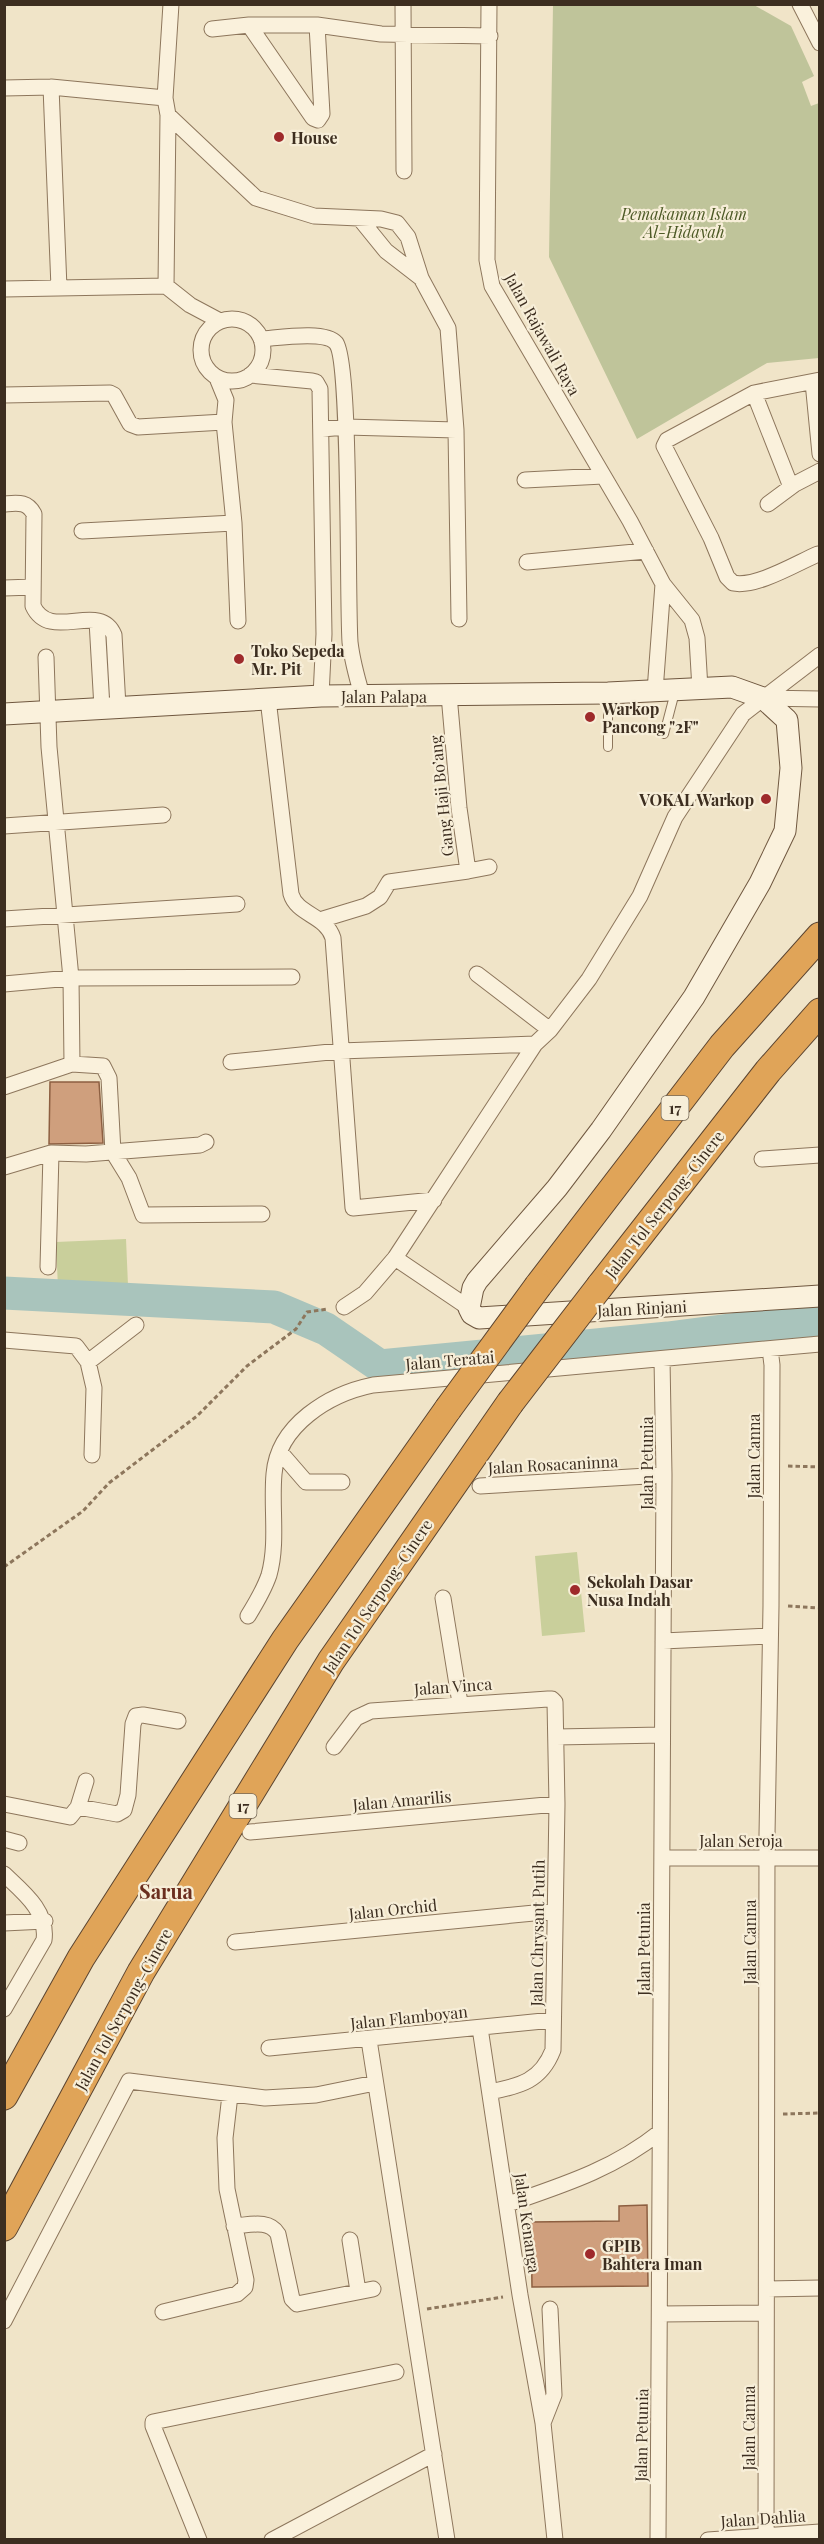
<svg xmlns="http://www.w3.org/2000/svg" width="824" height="2544" viewBox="0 0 824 2544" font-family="'Playfair Display',serif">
<rect width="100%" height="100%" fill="#f0e4c8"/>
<!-- green -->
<path fill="#c9cf9b" d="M126,1239L128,1285L58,1288L56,1242Z
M577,1552L585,1632L542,1636L535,1556Z"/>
<!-- cemetery -->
<path fill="#bfc49a" d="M553,5H754L791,26L814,76L802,82L811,106L819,103V358L767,363L637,439L549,257Z"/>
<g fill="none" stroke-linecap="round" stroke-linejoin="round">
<!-- river -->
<path stroke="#a9c4bc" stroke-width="33" d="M4,1293L274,1307L326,1329L380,1366L668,1338L769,1325L820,1322"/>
</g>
<!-- building -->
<path fill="#cf9f7d" stroke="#8d5f41" stroke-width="1.5" d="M50,1082H99L103,1143L49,1144Z
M647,2205L648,2286L532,2287L531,2222L619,2221V2206Z"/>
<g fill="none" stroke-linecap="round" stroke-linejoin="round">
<!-- lane casing -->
<g stroke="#8d765c" stroke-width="10">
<path id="lane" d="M608,695V747
M664,734L675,692"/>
</g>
<!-- street casing -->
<g stroke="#8d765c" stroke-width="17">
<path id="street" d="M403,4L404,171
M489,4L487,260L492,286L630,521L663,584L692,620L697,638L700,689
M800,4L820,43
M249,25L313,118L318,120L322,114L317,25
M212,29L249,25H317L381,34L490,36
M51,87L59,288
M4,88L51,87L165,98
M168,115L256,198L314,216L381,219L397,223L408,237L421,278L448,328L456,430L459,619
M360,219L386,251L421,278
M166,286L168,115L165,98L171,4
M4,289L166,286L190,305L220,321
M201 350a31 31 0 1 1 62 0a31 31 0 1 1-62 0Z
M261,339C278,338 325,330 336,343C351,361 347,599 350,642C352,660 357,678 362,695
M250,375L312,381L316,382L320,389L324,634L321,696
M217,378L226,400L224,422L234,523L238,621
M813,382L820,454
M754,393L791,487
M4,395L110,393L114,395L130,424L138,427L224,422
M322,429L346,427L456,430
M525,480L603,476
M4,504C18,503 27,501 34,514L33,606C50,643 100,600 114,635L118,707
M768,504L795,484L820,471
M82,531L234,523
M818,554C797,563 756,588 733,583L727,577L711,538L664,446L667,440L754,393L820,380
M527,562L646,551
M4,588L33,587
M97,621L102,708
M46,657L49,747L71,978L72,1064L103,1066L109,1078L113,1152L129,1178L143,1215L262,1214
M655,691L663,584
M449,695L459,808L468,871L489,867
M763,698L820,699
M268,699L291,894C297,915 326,915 333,938L353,1208L434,1200
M4,826L163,815
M4,919L237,904
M320,920L366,906L380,897L389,882L468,871
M477,974L550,1030
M4,984L71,978L292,977
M231,1062L340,1051L535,1044
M4,1087L72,1064
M762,1159L820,1155
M4,1167L51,1153L86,1154L200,1145L206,1142
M395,1258L469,1308
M48,1267L51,1153
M344,1307L365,1293L395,1258L535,1044L550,1030L589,979L640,896L675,817L743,714L820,655
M4,1340L76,1346L88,1362L94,1388L92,1455
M88,1362L136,1325
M280,1452L306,1482H342
M480,1486L664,1475
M443,1598L460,1703
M248,1616C256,1603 264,1590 269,1575C278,1543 271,1507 274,1474C278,1425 329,1394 373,1385L820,1344
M663,1641L770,1636
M556,1737L662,1735
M334,1747L356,1718L371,1711L548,1699H552L555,1702L557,1804L553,2050C541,2081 520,2086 490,2092
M4,1804L70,1817L78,1807L86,1781
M78,1807L117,1814L124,1810L128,1795L133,1724L136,1716L143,1715L178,1721
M250,1832L557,1804
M4,1839L19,1843
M662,1858H820
M4,1874C23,1892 48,1911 44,1940L4,2009
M4,1923L45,1921
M235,1942L555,1911
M480,2028L520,2295L543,2423L555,2540
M369,2040L447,2540
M269,2048L553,2020
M508,2204C563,2185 614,2169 660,2132
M234,2226C250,2225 269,2219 278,2234L292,2299L297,2304L373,2289
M350,2240L358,2291
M767,2289L820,2288
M163,2312L237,2294L245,2287L246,2280L227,2189L225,2138L230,2095
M660,2314L766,2313
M4,2321L129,2081L265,2098L316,2095L375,2083
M543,2423L554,2395L550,2309
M766,2536L767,1835L771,1606L772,1365L770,1349
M199,2540L153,2426V2422L396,2372
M272,2540L434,2454
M658,2540L664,1475L662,1359
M708,2540L820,2532"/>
</g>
<!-- secondary casing -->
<g stroke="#6f573f" stroke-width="23">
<path id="secondary" d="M4,714L321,696L608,693L732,687L763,698L787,720L791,768L785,831L760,883L694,997L601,1130L557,1188L477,1281L473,1288L469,1308L472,1314L479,1318L820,1296"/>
</g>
<!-- highway casing -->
<g stroke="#5b4430" stroke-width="29">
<path id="highway" d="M538,1286L722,1046L820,936
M600,1286L768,1071L820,1012
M4,2096L81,1958L285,1640L448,1409
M4,2227L141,1972L331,1661L510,1403"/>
</g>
<!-- path -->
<path stroke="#8d765c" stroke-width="3" stroke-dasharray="4.5 3" stroke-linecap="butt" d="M788,1466L820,1467
M4,1567L83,1511L109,1483L197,1416L247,1366L296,1329L307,1312L328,1309
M788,1606L820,1608
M783,2114L820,2113
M427,2309L503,2297"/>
<!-- lane -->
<use href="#lane" stroke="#faf1dc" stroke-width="8"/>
<!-- street -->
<use href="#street" stroke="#faf1dc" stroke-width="15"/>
<!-- secondary -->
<use href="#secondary" stroke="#faf1dc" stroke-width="21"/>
<!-- highway -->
<use href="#highway" stroke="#e0a458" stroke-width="27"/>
<!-- highway-bridge casing -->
<g stroke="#5b4430" stroke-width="29" stroke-linecap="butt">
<path id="highway-bridge" d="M510,1403L600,1286
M448,1409L538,1286"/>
</g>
<!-- highway-bridge -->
<use href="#highway-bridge" stroke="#e0a458" stroke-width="27"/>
</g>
<!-- markers -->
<g fill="#9e2a2b" stroke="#f7eed8" stroke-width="2">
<circle cx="279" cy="137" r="6"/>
<circle cx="239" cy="659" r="6"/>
<circle cx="590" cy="717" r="6"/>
<circle cx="766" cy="799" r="6"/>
<circle cx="575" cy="1590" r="6"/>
<circle cx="590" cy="2254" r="6"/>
</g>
<g text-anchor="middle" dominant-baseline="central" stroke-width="4.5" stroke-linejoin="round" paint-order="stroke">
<!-- shield labels -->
<g fill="#f7eed8" stroke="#756857" stroke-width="1.5">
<rect x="661.5" y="1096" width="27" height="24" rx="4.5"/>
<rect x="229.5" y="1794" width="27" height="24" rx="4.5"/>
</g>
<g font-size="15" font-weight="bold" fill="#3d2e20">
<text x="675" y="1108">17</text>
<text x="243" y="1806">17</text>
</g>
<!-- poi labels -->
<g font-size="16" font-weight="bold" fill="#3d2e20" stroke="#f7eed8" text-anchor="start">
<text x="291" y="137">House</text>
<text x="251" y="650">Toko Sepeda<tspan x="251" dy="18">Mr. Pit</tspan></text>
<text x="602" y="708">Warkop<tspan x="602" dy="18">Pancong "2F"</tspan></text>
<text x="754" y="799" text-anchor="end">VOKAL Warkop</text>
<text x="587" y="1581">Sekolah Dasar<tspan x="587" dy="18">Nusa Indah</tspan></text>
<text x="602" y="2245">GPIB<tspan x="602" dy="18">Bahtera Iman</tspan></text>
</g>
<!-- park labels -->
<g font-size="16" font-style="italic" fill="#4d5a26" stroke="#f7eed8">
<text x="684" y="213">Pemakaman Islam<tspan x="684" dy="18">Al-Hidayah</tspan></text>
</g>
<!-- street labels -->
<g font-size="16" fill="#3d2e20" stroke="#f7eed8">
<text transform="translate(543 334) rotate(61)">Jalan Rajawali Raya</text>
<text x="384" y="696">Jalan Palapa</text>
<text transform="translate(441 796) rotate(-96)">Gang Haji Bo’ang</text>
<text transform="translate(664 1204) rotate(-52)">Jalan Tol Serpong–Cinere</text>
<text transform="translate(642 1308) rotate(-3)">Jalan Rinjani</text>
<text transform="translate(450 1360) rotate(-5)">Jalan Teratai</text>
<text transform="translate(753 1456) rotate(-90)">Jalan Canna</text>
<text transform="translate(646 1463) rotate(-90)">Jalan Petunia</text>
<text transform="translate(553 1464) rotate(-3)">Jalan Rosacaninna</text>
<text transform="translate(377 1596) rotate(-56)">Jalan Tol Serpong–Cinere</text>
<text transform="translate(453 1686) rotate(-4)">Jalan Vinca</text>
<text transform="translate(402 1800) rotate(-5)">Jalan Amarilis</text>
<text x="741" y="1840">Jalan Seroja</text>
<text transform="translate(393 1909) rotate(-6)">Jalan Orchid</text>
<text transform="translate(537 1933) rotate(-89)">Jalan Chrysant Putih</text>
<text transform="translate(749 1942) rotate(-90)">Jalan Canna</text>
<text transform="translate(643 1949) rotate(-90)">Jalan Petunia</text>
<text transform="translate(123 2009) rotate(-61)">Jalan Tol Serpong–Cinere</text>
<text transform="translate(409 2017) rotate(-6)">Jalan Flamboyan</text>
<text transform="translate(528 2223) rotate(82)">Jalan Kenanga</text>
<text transform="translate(748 2428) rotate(-90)">Jalan Canna</text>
<text transform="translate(641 2435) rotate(-89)">Jalan Petunia</text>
<text transform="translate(763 2518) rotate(-4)">Jalan Dahlia</text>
</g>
<!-- quarter labels -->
<g font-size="20" font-weight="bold" fill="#6b2e1e" stroke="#f7eed8">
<text x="166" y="1890">Sarua</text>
</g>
</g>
<!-- border -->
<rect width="824" height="2544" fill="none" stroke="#3d2e20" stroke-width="12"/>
</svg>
